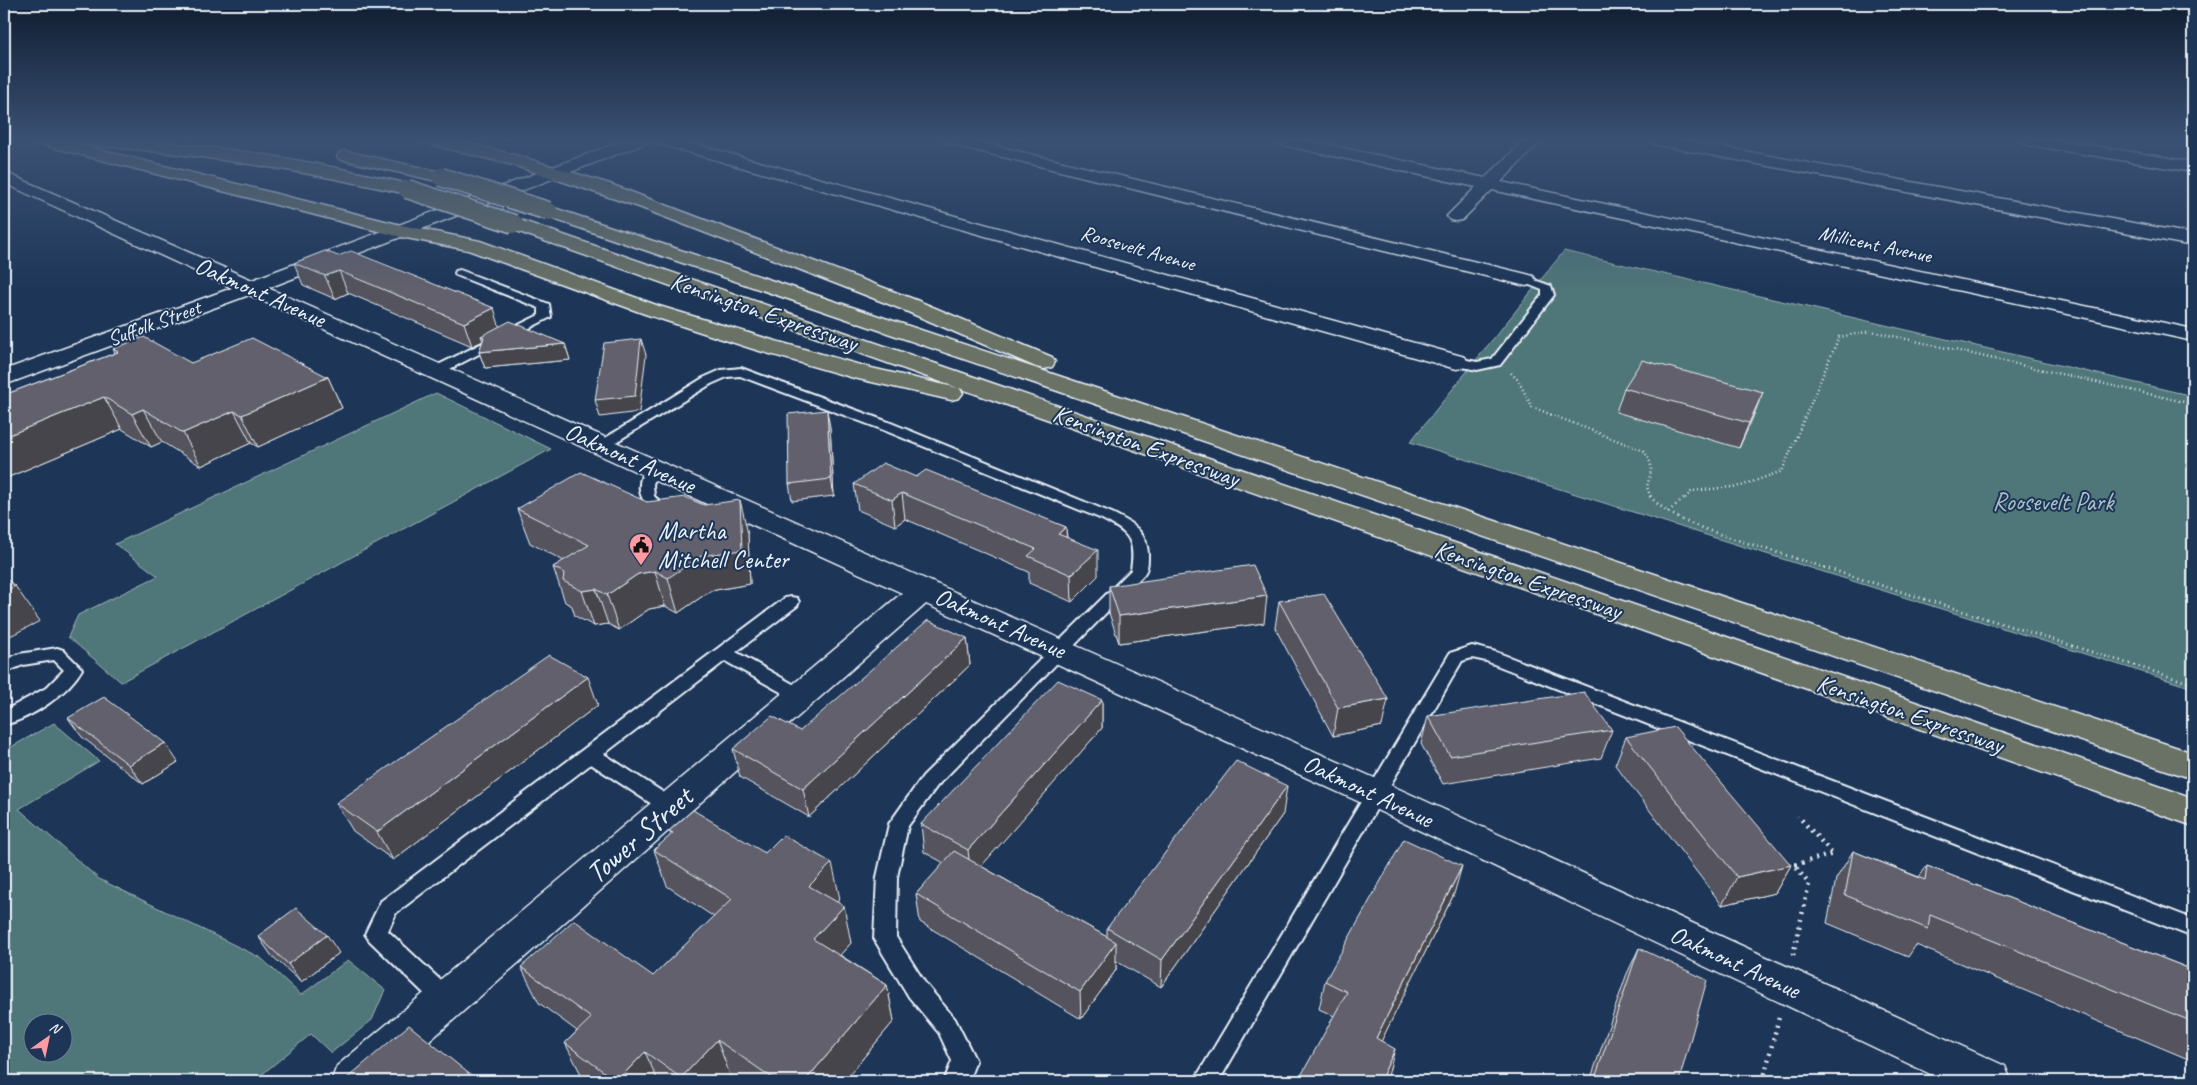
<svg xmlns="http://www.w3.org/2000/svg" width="2197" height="1085" viewBox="0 0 2197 1085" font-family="Caveat,sans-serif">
<rect width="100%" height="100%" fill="#1d3557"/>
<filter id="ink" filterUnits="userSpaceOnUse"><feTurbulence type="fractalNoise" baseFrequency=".02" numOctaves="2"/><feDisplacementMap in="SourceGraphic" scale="10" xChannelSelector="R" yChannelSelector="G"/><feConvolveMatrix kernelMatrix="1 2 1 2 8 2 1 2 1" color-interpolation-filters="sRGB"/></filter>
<g filter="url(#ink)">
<!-- green -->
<path fill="#507678" stroke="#9cb4b8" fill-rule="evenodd" d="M1564,251L2193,396V688L1410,442Z
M436,393L551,449L121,682L68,637L78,615L158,576L115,544Z
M54,723L99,761L19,809L99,879L261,958L301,995L348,960L385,990L372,1020L331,1053L311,1034L254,1081H4V751ZM32,1022H62V1052H32Z"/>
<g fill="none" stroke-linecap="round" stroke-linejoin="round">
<!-- lane casing -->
<g stroke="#e8f1f8" stroke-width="4">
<path id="lane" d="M460,270L549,304L551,317L440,374H432L430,371L432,368L539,315V308L456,275L455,273L456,271Z
M1526,277L1551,286L1554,295L1500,365L1477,370L1453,365L1451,362L1453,359L1457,358L1477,362L1492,359L1542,295V290L1522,282L1521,280Z
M741,368L891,423L1112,513C1131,522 1148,532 1148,555C1148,562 1148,569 1144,574L937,786L908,826L897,877L896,937L925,983L955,1019L976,1061L968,1081H944L952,1061L939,1033L909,997L874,939L877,877L889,824L923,776L1131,570C1136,539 1128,532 1102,519L881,429L740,376L727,377L711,384L606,448L601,449L594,445L703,378L721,370Z
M652,464L659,468L653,484L654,496C660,504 672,504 677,511L675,514C669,516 665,514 660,512C637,504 635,484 647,465Z
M791,597L797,598L799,602L797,606L736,652L807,692L810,696L807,700L801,702L795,700L725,661L604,754L678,802L681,807L678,812L671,815L664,812L591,764L396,913L388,931L453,992L456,999L453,1006L445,1009L437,1006L369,940L365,934L381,901L785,598Z
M1472,646L1496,652L2193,919V937L1486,661L1472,658L1462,661L1219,1081H1194L1450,653Z
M57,648L63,650L82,669C68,694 32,718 4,725V711L46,688L64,670L54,660L23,665L4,673V660L19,654Z"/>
</g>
<!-- street casing -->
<g stroke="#e8f1f8" stroke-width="3">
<path id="street" d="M625,140H648L646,143L268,288L1388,784L2005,1066L2011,1081H1945L1364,804L926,604L384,1081H331L337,1066L902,593L249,295L4,385V370L232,288L4,183V172L252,280Z
M654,140H680L1465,357L1468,362L1465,367L1457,369L1449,367L656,143Z
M944,140H972L1526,274L1533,276L1536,280L1533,284L1526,286L946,143Z
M1275,140H1305L1485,178L1525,140H1542L1501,182L2193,329V341L1492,190L1462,220L1456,221L1450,220L1447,216L1476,187L1283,145L1277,143Z
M1650,140H1684L2193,234V246L1658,145L1652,143Z
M2021,140H2058L2193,162V172L2029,145L2023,143Z"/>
</g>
<!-- highway casing -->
<g stroke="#e8f1f8" stroke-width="3">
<path id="highway" d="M33,140H60L401,225L480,241L659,306L772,340L867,367L958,388L508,228L505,224L508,220L514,219L520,220L2193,798V826L959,388L963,393L959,398L951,400L854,378L756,350L645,314L468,250L401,237L35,143Z
M82,140C193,139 305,159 413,185L416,189L413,193L407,194C302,170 197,154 90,145L84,143Z
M423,140H453L476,145L525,158L610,184L916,300L1052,357L1055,362L1052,367L1044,369L1036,367L901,309L639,207L513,165L425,143Z
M345,151L441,172L447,173L449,177L447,181L441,182L339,159L337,156L339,153Z
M548,206L2193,753V779L542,215L539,211L542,207Z"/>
</g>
<!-- path-far2 -->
<path stroke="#e8f1f8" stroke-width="2.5" stroke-dasharray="1 3" stroke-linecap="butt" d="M1511,373L1518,380L1532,407L1644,451C1655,468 1651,469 1647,487L1651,498
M1685,498L1692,491L1741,486L1782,471L1839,337L1871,331L2193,404"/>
<!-- path-far1 -->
<path stroke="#e8f1f8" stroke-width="3" stroke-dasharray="1 4" stroke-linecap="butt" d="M1650,496C1669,518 1699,527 1725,536L2193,684
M1668,512L1686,496"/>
<!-- path -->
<path stroke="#e8f1f8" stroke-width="4.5" stroke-dasharray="2 5" stroke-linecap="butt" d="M1793,955L1809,884L1794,865L1833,854L1798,816
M1763,1081L1779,1017"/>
<!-- lane -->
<use href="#lane" fill="#1d3557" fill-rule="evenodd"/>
<!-- street -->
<use href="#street" fill="#1d3557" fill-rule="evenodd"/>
<!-- highway -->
<use href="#highway" fill="#6a7165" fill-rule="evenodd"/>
<!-- highway-bridge casing -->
<g stroke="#e8f1f8" stroke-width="21" stroke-linecap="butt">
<path id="highway-bridge" d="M441,177L548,211
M407,189L514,224"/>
</g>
<!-- highway-bridge -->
<use href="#highway-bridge" stroke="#6a7165" stroke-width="18"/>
</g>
<!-- wall -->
<path fill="#54535d" stroke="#e8f1f8" d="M325,251L500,327L565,344L570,360L485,368L479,352L483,341L472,346L348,293L335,299L303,285L294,263Z
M113,349L191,363L328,377L342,408L258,447L251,443L201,466L162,442L151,447L122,429L4,479V395L115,353Z
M1624,388L1753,417L1739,448L1616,412Z
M830,427L834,496L792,501L789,484Z
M916,477L1066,527L1067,537L1098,576L1072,602L1029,583V572L905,519L895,526L858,510L854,484Z
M647,502L748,534L750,584L710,591L678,613L665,606L649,609L619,630L608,624L594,626L575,616L572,606L565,602L553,567L564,561L530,543L517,509Z
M1109,586L1264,623L1119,643L1109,613Z
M1279,601L1382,726L1333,736L1275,628Z
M967,638L970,665L809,817L740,777L733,749L800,731Z
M1102,700V728L981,866L1107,937V928L1283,814L1161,987L1116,961V970L1081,1019L920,922L916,894L944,863L924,852L921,824Z
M598,705L393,860L353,831L336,803Z
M1428,716L1612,730L1601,758L1443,784L1421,744Z
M68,718L178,762L143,784L82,737Z
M1626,737L1791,865L1775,893L1722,905L1615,765Z
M669,831L840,899L837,902L851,943L840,955L887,985L894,1021L844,1081H738L730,1075L724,1081H587L583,1078L565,1043L577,1031L539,1003L521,967L653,976L714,917L667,886L654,850L671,835Z
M1853,851L1919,877L1927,866L2193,970V1061L1916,945L1908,957L1827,923L1836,879Z
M1454,894L1381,1041L1388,1076L1334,1016L1319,1009L1325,981Z
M258,936L339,953L301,982L271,955Z
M1639,948L1679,1081H1590L1626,976Z"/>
<!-- shaded-wall -->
<path fill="#45444c" stroke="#e8f1f8" d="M339,271L348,293L335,299L325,276Z
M494,308L501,332L481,336L483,341L472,346L464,323Z
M641,339L646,355L639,412L600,417L595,400Z
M565,344L570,360L485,368L479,352Z
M328,377L342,408L258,447L242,415Z
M1763,392L1753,417L1739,448L1749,423Z
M104,397L122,429L4,479V437Z
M143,409L162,442L151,447L132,414Z
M827,410L830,427L834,496L831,479Z
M234,411L251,443L201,466L183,433Z
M902,493L905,519L895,526L892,500Z
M740,500L748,534L750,584L710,591L678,613L668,578Z
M1066,527L1067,553L1058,534Z
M1098,550V576L1072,602L1071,575Z
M655,571L665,606L649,609L619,630L607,595L638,574Z
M15,586L40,621L4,639V592Z
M596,589L608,624L594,626L582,591Z
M1267,596L1264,623L1119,643V616Z
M967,638L970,665L809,817L803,789Z
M588,677L598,705L393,860L377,832Z
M1388,699L1382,726L1333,736L1338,708Z
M1102,700V728L971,878L968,850Z
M165,743L178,762L143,784L129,765Z
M1287,786L1283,814L1161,987L1162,960Z
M832,863L840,899L818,922L809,886Z
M1791,865L1775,893L1722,905L1737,877Z
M1462,866L1454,894L1369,1066L1376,1038Z
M844,906L851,943L822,975L813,939Z
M327,935L339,953L301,982L288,964Z
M1116,942V970L1081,1019L1080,992Z
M887,985L894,1021L844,1081H805Z
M717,1040L730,1075L724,1081H682L681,1078Z
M1395,1049L1388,1076L1385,1081H1380Z
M645,1052L658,1081H617Z"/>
<!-- building -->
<path fill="#62616c" stroke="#e8f1f8" d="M325,251L338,256L351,251L494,308L464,323L339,271L325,276L294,263Z
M510,321L565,344L479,352L484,337L481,336Z
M144,337L191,363L252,338L328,377L242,415L234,411L183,433L143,409L132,414L104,397L4,437V395L118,352L113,349Z
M641,339L635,396L595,400L604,343Z
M1642,360L1763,392L1749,423L1624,388Z
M827,410L831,479L789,484L788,414Z
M883,463L916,477L926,470L1066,527L1058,534L1098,550L1071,575L1028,556L1036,549L902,493L892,500L854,484Z
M581,472L647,502L685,497L704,505L740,500L742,550L701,556L668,578L655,571L638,574L607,595L596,589L582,591L563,581L564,573L553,567L589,545L517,509Z
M1253,565L1267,596L1119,616L1109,586Z
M4,577L15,586L4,592Z
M1324,594L1388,699L1338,708L1279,601Z
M928,620L967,638L803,789L733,749L772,716L800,731Z
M549,655L588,677L377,832L336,803Z
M1058,680L1102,700L968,850L921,824Z
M1584,692L1612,730L1450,756L1428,716Z
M104,697L165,743L129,765L68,718Z
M1675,727L1791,865L1737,877L1626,737Z
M1236,761L1287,786L1162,960L1107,928Z
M693,810L765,853L783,835L832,863L809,886L844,906L813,939L887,985L805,1081H777L717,1040L681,1078L645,1052L617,1081H616L565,1043L591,1018L521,967L574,920L653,976L732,899L654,850L673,833L669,831Z
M1404,839L1462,866L1376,1038L1395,1049L1380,1081H1298L1347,992L1325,981Z
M954,851L1116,942L1080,992L916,894Z
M1853,851L1925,880L1927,866L2193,970V1022L1930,915L1928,929L1845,895Z
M296,908L327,935L288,964L258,936Z
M1639,948L1707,980L1679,1081H1594Z
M409,1025L478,1081H347L345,1080Z"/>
</g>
<!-- sky -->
<linearGradient id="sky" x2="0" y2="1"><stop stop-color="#101d30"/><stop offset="0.48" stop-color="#3a5174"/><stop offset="1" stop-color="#3a5174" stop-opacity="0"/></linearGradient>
<rect width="2197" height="292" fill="url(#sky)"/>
<!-- icons -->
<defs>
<g id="civic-pin" transform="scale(1.25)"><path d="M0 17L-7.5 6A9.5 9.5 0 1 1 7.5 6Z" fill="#ff9aa2" stroke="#1d3557"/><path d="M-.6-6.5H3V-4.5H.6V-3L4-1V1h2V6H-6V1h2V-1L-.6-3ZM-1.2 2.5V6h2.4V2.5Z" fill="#111"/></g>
</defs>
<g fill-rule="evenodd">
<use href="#civic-pin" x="641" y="545"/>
</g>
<g text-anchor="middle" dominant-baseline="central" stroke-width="4" stroke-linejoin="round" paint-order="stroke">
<!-- far-street labels -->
<g font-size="21" fill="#e8f1f8" stroke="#1d3557">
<text transform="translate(1875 244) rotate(12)">Millicent Avenue</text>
<text transform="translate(1138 248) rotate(16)">Roosevelt Avenue</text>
<text transform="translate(154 323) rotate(-20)">Suffolk Street</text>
</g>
<!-- street labels -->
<g font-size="25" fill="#e8f1f8" stroke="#1d3557">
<text transform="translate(260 292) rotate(24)">Oakmont Avenue</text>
<text transform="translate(764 312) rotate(19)">Kensington Expressway</text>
<text transform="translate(1146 446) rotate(20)">Kensington Expressway</text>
<text transform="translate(630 458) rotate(24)">Oakmont Avenue</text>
<text transform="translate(1528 580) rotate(19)">Kensington Expressway</text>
<text transform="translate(1000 623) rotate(24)">Oakmont Avenue</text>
<text transform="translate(1910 714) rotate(19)">Kensington Expressway</text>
<text transform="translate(1368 791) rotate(25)">Oakmont Avenue</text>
<text transform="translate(1735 962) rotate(25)">Oakmont Avenue</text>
</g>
<!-- park labels -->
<g font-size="25" fill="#abc0c5" stroke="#1d3557">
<text x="2053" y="502">Roosevelt Park</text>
</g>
<!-- poi labels -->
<g font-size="25" fill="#e8f1f8" stroke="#1d3557" text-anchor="start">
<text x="658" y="531">Martha<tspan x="658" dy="29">Mitchell Center</tspan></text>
</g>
<!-- near-street labels -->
<g font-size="30" fill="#e8f1f8" stroke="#1d3557">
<text transform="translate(639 835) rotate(-41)">Tower Street</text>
</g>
</g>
<!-- margin -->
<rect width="2197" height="1085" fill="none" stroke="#1d3557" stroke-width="20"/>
<rect x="10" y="10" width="2177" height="1065" fill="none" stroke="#e8f1f8" stroke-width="2" filter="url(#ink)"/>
<!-- north arrow -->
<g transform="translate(48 1038) rotate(33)"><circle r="24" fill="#1d3557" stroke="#6e8097"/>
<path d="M0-4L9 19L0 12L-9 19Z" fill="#ff9aa2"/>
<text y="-8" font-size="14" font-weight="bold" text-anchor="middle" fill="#e8f1f8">N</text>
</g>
</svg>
